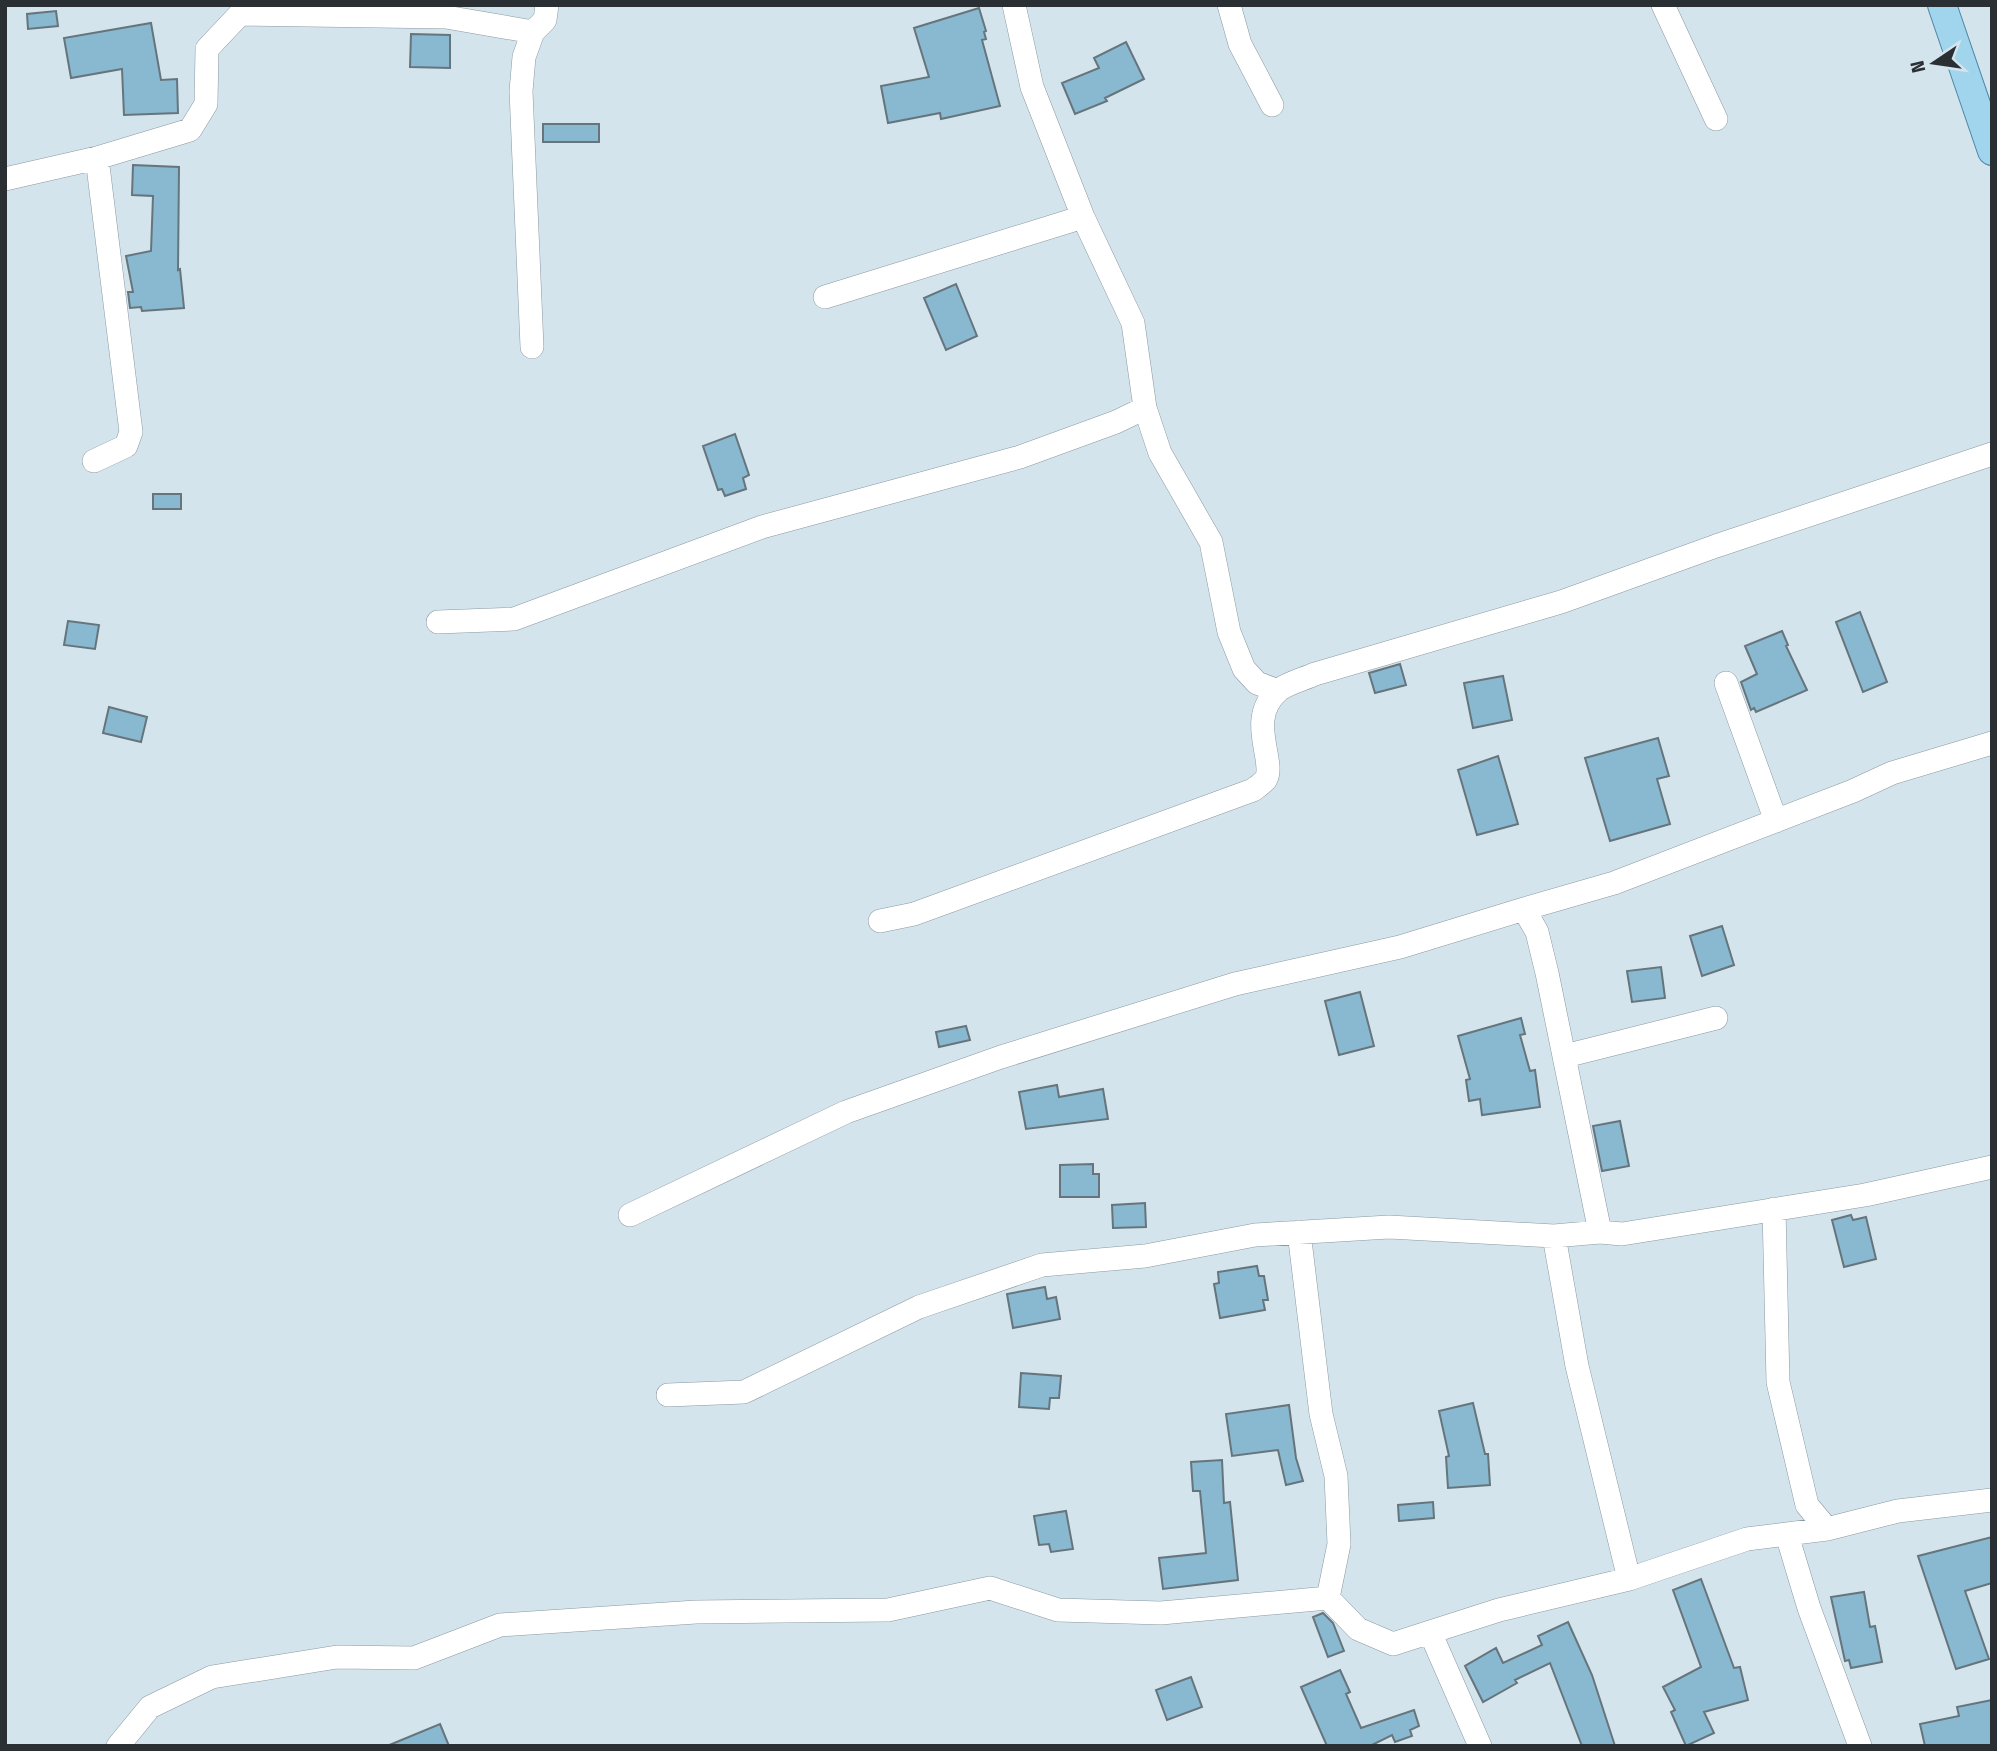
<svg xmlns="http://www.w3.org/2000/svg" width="1997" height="1751" viewBox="0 0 1997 1751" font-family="'Fira Sans Condensed',sans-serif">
<rect width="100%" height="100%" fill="#d4e4ed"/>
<!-- building -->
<path fill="#89b8d1" stroke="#66757c" stroke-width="2" d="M979,8L986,31L984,32L986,39L982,40L1000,106L941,119L940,113L888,123L881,86L929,77L914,28Z
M56,11L58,26L28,29L27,14Z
M151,23L161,80L177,79L178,113L124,115L122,69L71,78L64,38Z
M411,34L450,35V68L410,67Z
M1126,42L1144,79L1105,98L1107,101L1075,114L1062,83L1099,68L1094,58Z
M543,124H599V142H543Z
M133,165L179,167L178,270L180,269L184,308L142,311L141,307L130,308L128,292H133L126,256L151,251L153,196L132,195Z
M956,284L977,336L946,350L924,298Z
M735,434L749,475L743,478L746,489L725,496L722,489L718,490L703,446Z
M153,494H181V509H153Z
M1860,612L1887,682L1863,692L1836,622Z
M68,621L99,625L95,649L64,645Z
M1782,631L1788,645L1786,646L1807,690L1756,712L1754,708L1751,710L1741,682L1757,674L1745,646Z
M1400,664L1406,685L1375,693L1369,673Z
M1503,676L1512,720L1473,728L1464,683Z
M109,707L147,717L141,742L103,733Z
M1658,738L1669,776L1657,779L1670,824L1610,841L1585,758Z
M1498,756L1518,824L1477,835L1458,770Z
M1722,926L1734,965L1702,976L1690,936Z
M1661,967L1665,998L1632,1002L1627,971Z
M1360,992L1374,1046L1339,1055L1325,1001Z
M1521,1018L1525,1034L1520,1035L1530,1071L1535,1070L1540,1107L1482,1115L1480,1099L1469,1101L1466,1080L1470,1079L1458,1036Z
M966,1026L970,1040L939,1047L936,1032Z
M1057,1085L1059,1097L1103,1089L1108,1119L1026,1129L1019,1092Z
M1620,1121L1629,1166L1602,1171L1593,1126Z
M1093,1164V1174H1099V1197H1060V1165Z
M1145,1203L1146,1227L1113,1228L1112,1205Z
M1851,1215L1853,1220L1866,1217L1876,1259L1844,1267L1832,1220Z
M1257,1266L1259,1276H1264L1268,1300H1263L1265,1310L1220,1318L1214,1284L1219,1283L1218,1272Z
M1045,1287L1047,1299L1056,1297L1060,1319L1013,1328L1007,1294Z
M1021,1373L1061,1376L1059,1398H1050L1049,1409L1019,1407Z
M1473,1403L1485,1454H1488L1490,1485L1448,1488L1446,1457L1449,1456L1439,1411Z
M1289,1405L1296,1458L1303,1481L1286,1485L1278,1450L1232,1456L1226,1414Z
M1222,1460L1224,1503L1230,1502L1238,1580L1163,1589L1159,1558L1206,1553L1200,1491H1193L1191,1462Z
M1433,1502L1434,1518L1399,1521L1398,1505Z
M1066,1511L1073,1549L1051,1552L1049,1544L1039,1545L1034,1516Z
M1992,1537V1583L1965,1591L1989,1659L1956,1669L1918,1556Z
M1701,1579L1734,1668L1740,1667L1748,1700L1704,1712L1714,1733L1686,1746L1671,1712L1675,1710L1663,1687L1701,1667L1673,1590Z
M1864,1592L1870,1627L1875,1626L1882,1662L1851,1668L1849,1660L1845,1661L1831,1597Z
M1323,1613L1333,1623L1344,1651L1328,1657L1313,1617Z
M1568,1622L1592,1675L1615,1746H1582L1550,1663L1515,1680L1517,1683L1483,1702L1465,1666L1496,1648L1503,1663L1542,1645L1538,1636Z
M1340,1670L1350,1692L1346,1694L1361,1728L1414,1710L1419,1726L1410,1730L1412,1736L1395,1742L1392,1735L1370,1746H1327L1301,1687Z
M1191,1677L1202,1707L1167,1720L1156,1690Z
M1992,1700V1746H1925L1920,1724L1959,1716L1957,1707Z
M440,1724L449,1746H387Z"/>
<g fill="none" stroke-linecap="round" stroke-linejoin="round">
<!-- minor casing -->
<g stroke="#8a99a1" stroke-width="24">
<path id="minor" d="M1229,5L1240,44L1272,105
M1663,5L1716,119
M5,179L97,158L190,130L206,104L207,49L240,14L446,17L533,32L545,20L547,5
M825,297L1083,217
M532,347L521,91L524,57L533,32
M1145,408L1160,453L1211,542L1229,632L1244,669L1257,683L1278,691
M94,461L126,446L131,432L97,158
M438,622L514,619L762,527L1020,457L1116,422L1145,408L1133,323L1083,217L1032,87L1014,5
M1726,683L1776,821
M1524,909L1614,883L1853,791L1892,773L1992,743
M880,921L914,914L1253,790C1257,787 1263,783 1266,779C1276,761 1245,718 1279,690C1288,683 1304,679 1315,674L1561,602L1716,546L1992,454
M1565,1056L1716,1018
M1774,1209L1778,1382L1807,1505L1827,1529
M630,1215L846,1112L1001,1057L1235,984L1400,947L1524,909L1537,932L1547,973L1600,1232L1622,1234L1865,1195L1992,1167
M1299,1232L1321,1414L1336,1476L1339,1544L1328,1598
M1554,1236L1577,1366L1629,1579
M668,1395L744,1392L919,1307L1042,1265L1145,1256L1255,1235L1389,1227L1554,1236L1600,1232
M1787,1535L1809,1608L1860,1746
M1430,1632L1480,1746
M118,1746L150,1707L212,1677L337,1657L414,1658L500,1625L696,1612L888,1610L990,1588L1058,1610L1161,1613L1328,1598L1358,1629L1393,1644L1499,1610L1629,1579L1747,1539L1827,1529L1898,1511L1992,1500"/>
</g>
<!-- major casing -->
<g stroke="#4e87a4" stroke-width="30">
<path id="major" d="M1942,5L1992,151"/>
</g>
<!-- minor -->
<use href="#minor" stroke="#fff" stroke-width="23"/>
<!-- major -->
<use href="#major" stroke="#a1d4ed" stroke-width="28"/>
</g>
<!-- border -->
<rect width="1997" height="1751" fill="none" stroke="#292f33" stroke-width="14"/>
<!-- north arrow -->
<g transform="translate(1934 63) rotate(257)" stroke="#d4e4ed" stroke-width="5" paint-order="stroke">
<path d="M0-5L12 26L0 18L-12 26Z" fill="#292f33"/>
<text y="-10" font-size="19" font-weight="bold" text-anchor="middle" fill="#292f33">N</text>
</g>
</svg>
